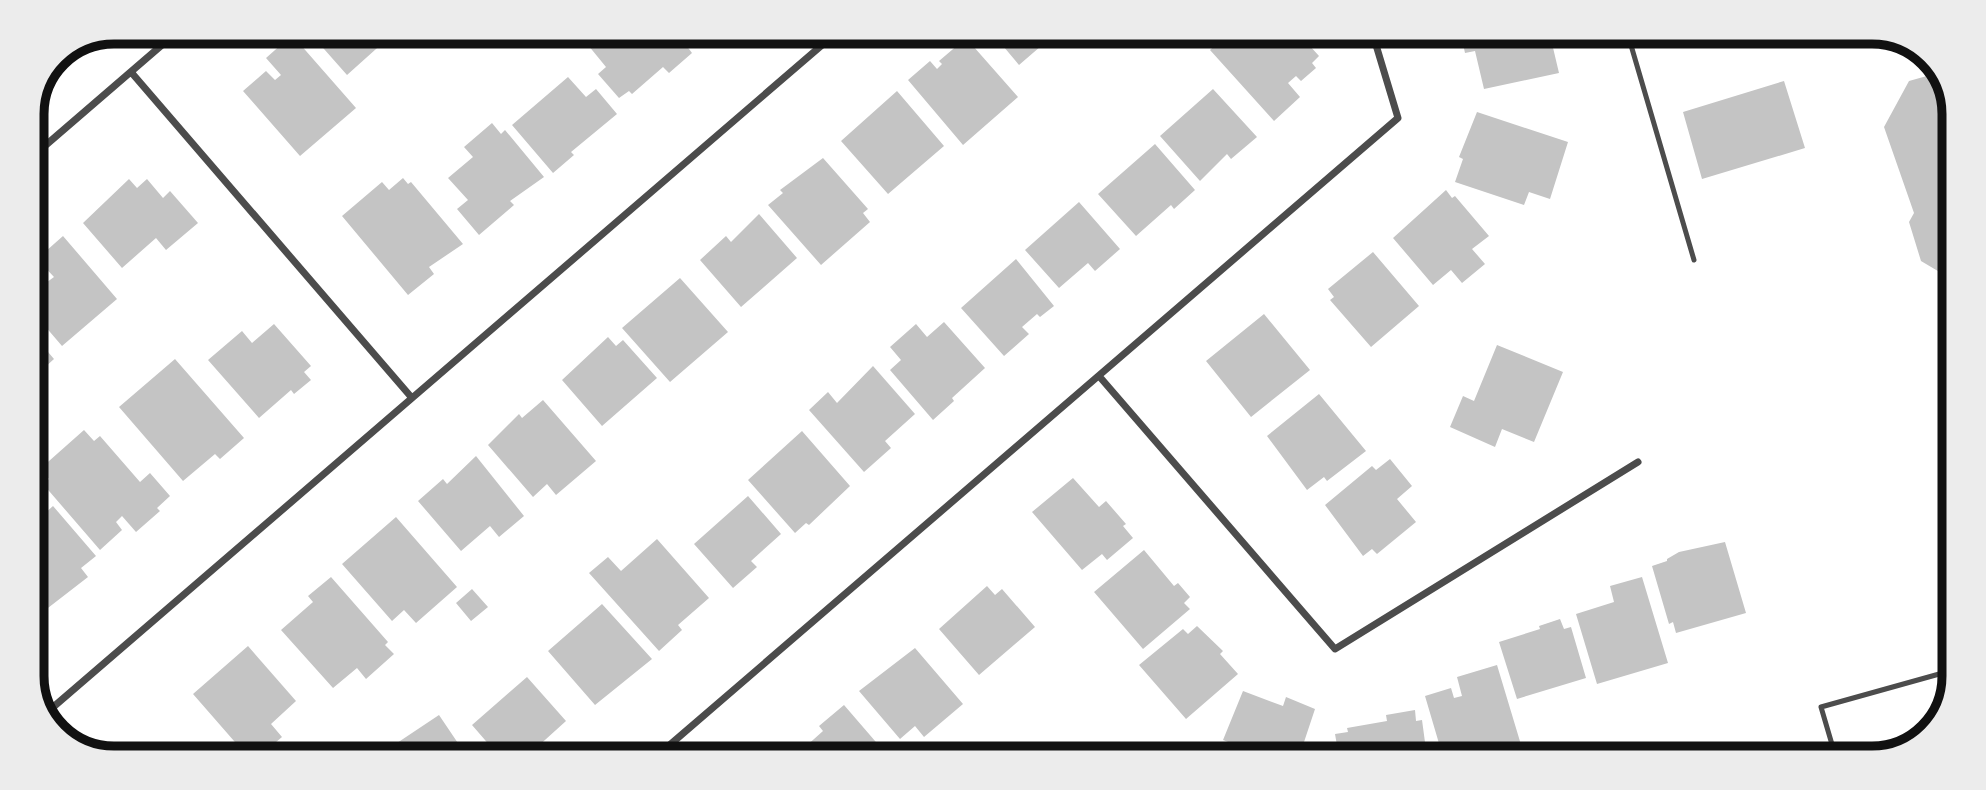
<svg xmlns="http://www.w3.org/2000/svg" width="1986" height="790" viewBox="0 0 1986 790" font-family="'DM Sans',sans-serif">
<rect width="100%" height="100%" fill="#fff"/>
<!-- building -->
<path fill="#c4c4c4" d="M309,32H395L347,75Z
M581,33H677L692,53L669,73L663,67L632,94L629,91L619,98L598,74L606,67L579,34Z
M691,33H711L700,43Z
M993,34H1055L1019,65Z
M1227,34L1300,35L1319,56L1312,63L1316,68L1301,81L1296,76L1288,83L1300,97L1274,121L1210,50Z
M292,35L356,108L300,156L243,91L266,71L275,80L281,75L266,58Z
M1461,35H1550L1559,73L1484,89L1475,51L1465,53Z
M966,38L1018,97L963,145L908,80L930,61L937,69L942,64L939,61Z
M1941,72L1954,108L1953,280L1921,261L1909,222L1914,213L1884,127L1909,81Z
M568,77L586,97L596,89L617,114L571,152L574,155L553,173L512,125Z
M1784,81L1805,148L1702,179L1683,112Z
M1213,89L1257,137L1231,159L1227,154L1200,181L1160,136Z
M897,91L944,146L888,194L841,141Z
M1477,112L1568,142L1550,199L1529,192L1524,205L1455,182L1463,159L1459,157Z
M492,123L501,134L505,130L544,177L510,201L514,205L479,235L457,209L468,200L448,178L473,157L464,147Z
M1155,144L1195,190L1174,209L1171,205L1136,236L1098,194Z
M823,158L868,209L863,213L870,222L821,265L768,205L783,193L780,190Z
M403,178L408,184L411,182L463,244L429,267L434,274L408,295L342,216L382,182L389,190Z
M129,179L137,188L147,179L163,198L170,191L198,223L166,250L156,238L122,268L83,223Z
M1446,190L1452,198L1455,196L1489,236L1472,249L1485,264L1462,283L1451,270L1433,285L1393,238Z
M1079,202L1120,249L1095,271L1088,263L1059,288L1025,250Z
M759,214L797,258L741,307L700,260L726,236L731,242Z
M63,236L117,299L62,346L32,311V293L54,277L37,259Z
M1373,252L1419,306L1371,347L1330,300L1334,297L1328,289Z
M1016,259L1054,306L1040,317L1037,314L1022,327L1029,334L1004,356L961,308Z
M680,278L728,332L670,382L622,328Z
M1264,314L1310,370L1251,417L1206,361Z
M944,322L985,368L952,398L954,401L933,420L890,370L901,360L890,347L916,324L927,337Z
M274,324L311,366L304,372L311,380L294,394L291,390L259,418L208,360L242,331L252,343Z
M32,333L54,359L32,379Z
M608,337L616,346L623,340L657,378L602,426L562,380Z
M1497,345L1563,372L1534,442L1502,429L1495,447L1450,427L1463,396L1474,401Z
M175,359L244,438L220,459L215,454L183,481L119,407Z
M873,366L915,414L885,441L891,448L864,472L809,410L828,392L837,403Z
M1319,394L1366,451L1327,481L1324,477L1307,490L1267,436Z
M543,400L596,461L556,495L547,484L533,497L488,445L519,414L522,418Z
M84,430L94,441L100,436L140,482L150,473L170,496L157,508L160,511L136,532L122,516L116,522L122,530L100,550L43,484L49,479L40,469Z
M802,431L850,486L809,525L806,523L795,533L748,480Z
M476,456L524,516L499,537L490,526L461,551L418,501L443,479L447,484Z
M1390,459L1412,486L1397,499L1416,522L1377,554L1372,549L1363,556L1325,505L1372,466L1376,470Z
M1073,478L1099,507L1106,501L1126,524L1123,526L1133,538L1107,560L1102,554L1082,570L1032,512Z
M748,496L781,534L751,561L757,567L733,588L694,544Z
M53,506L96,556L81,568L88,577L35,618L32,615V525Z
M396,517L457,587L416,623L404,610L392,621L342,564Z
M657,539L709,598L678,625L682,630L659,651L589,573L608,557L621,571Z
M1725,542L1746,613L1676,633L1673,622L1669,624L1652,566L1667,561V559L1679,552Z
M1144,550L1174,586L1178,583L1190,597L1184,603L1190,609L1143,649L1094,592Z
M331,577L388,642L385,645L394,654L366,679L357,668L333,688L281,630L313,602L308,596Z
M1642,577L1668,663L1597,684L1576,614L1614,602L1610,586Z
M987,586L995,595L1002,589L1035,627L979,675L939,629Z
M472,589L488,607L471,621L456,603Z
M602,604L652,659L595,705L548,651Z
M1560,619L1564,629L1571,627L1586,678L1517,699L1499,642L1540,629L1539,626Z
M1197,626L1223,651L1220,654L1238,674L1186,719L1139,665L1183,629L1188,634Z
M248,646L296,701L271,724L282,737L262,754L249,742L241,749L193,694Z
M915,648L963,704L924,737L915,726L900,739L859,691Z
M1497,665L1525,758L1443,757L1425,696L1451,688L1454,698L1462,696L1457,677Z
M527,677L566,721L535,749L537,751L533,755H498L472,725Z
M1243,691L1283,706L1286,697L1315,709L1299,757H1267L1223,740Z
M844,705L888,756H795L823,731L819,726Z
M1415,710L1416,721L1422,720L1427,757H1339L1335,734L1348,732L1347,728L1387,721L1386,715Z
M439,715L466,755H379Z
M1754,744L1758,757L1788,748L1791,758H1745L1742,748Z
M143,747L146,754H120V753Z
M1731,751L1733,758H1711Z"/>
<g fill="none" stroke-linecap="round" stroke-linejoin="round">
<!-- service -->
<path stroke="#4c4c4c" stroke-width="5" d="M1628,35L1694,260
M1836,758L1821,707L1950,671"/>
<!-- minor -->
<path stroke="#4c4c4c" stroke-width="7" d="M131,72L412,398
M32,157L177,32
M1099,376L1335,649L1638,462
M44,715L836,33
M658,755L1398,118L1373,35"/>
</g>
<!-- crop -->
<path d="M0 0H1986V790H0ZM114 44H1872A70 70 0 0 1 1942 114V676A70 70 0 0 1 1872 746H114A70 70 0 0 1 44 676V114A70 70 0 0 1 114 44Z" fill="#ececec" fill-rule="evenodd"/>
<path fill="none" stroke="#111" stroke-width="9" d="M114 44H1872A70 70 0 0 1 1942 114V676A70 70 0 0 1 1872 746H114A70 70 0 0 1 44 676V114A70 70 0 0 1 114 44Z"/>
</svg>
